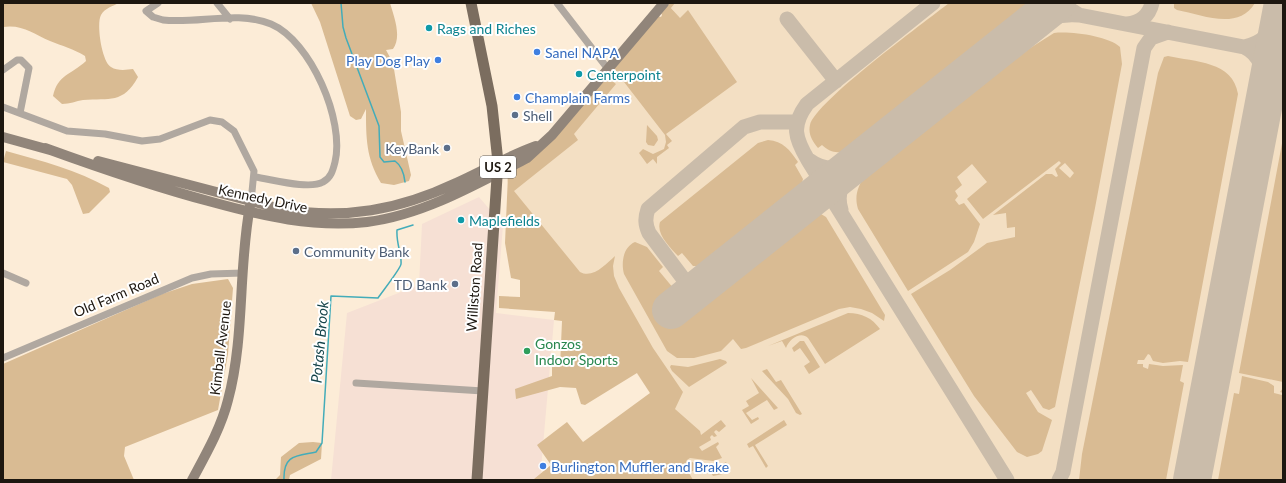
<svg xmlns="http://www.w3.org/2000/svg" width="1286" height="483" viewBox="0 0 1286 483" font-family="Lato,sans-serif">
<rect width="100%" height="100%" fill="#fcecd7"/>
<!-- commercial -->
<path fill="#f6e0d4" d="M479,197L503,225L496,313L554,320L540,480H331L347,313L419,285L422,224Z"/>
<!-- built -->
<path fill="#f3dfc3" d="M670,3H1283V480H650V393L585,296L520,227L507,179L508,175L614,68L680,19L670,6Z"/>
<!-- green -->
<path fill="#d9bb93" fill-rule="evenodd" d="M3,3H119C113,6 105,8 101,15C96,24 102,62 111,67C117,71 126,70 133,69L138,77C123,104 110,98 83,100C76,101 70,104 62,104L53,96C58,74 71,75 86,61L85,56C74,49 62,46 50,41C34,34 22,24 3,27Z
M311,3H390C394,17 402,36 393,49L386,50L393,63L401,112V131L411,175L409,181L394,185L381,183C366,158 366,138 366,109L361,119L356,120L350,116L320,22Z
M670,3H675L671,8L680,18L688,10L737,82L666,134L672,141L667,145L669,148L657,157V164L653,159L647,164L639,153L643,149L653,154L664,149L666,142L665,135L614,69L658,16L661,17L662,15L661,13Z
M949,3H1026L1021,12L851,148C840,154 832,154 822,145L818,148C812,141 808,134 810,125C815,102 925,22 949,3Z
M1174,3H1255C1238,31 1203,15 1177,10L1174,8Z
M1054,33C1071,31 1108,36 1120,47L1122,64L1095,208L1055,407L1049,410L1043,408L1031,390L1026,393L1038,412L1052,420L1042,451L1038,454L1027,457L1017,452L974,396L911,294L950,270L987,243L1015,237V227L1007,228L1006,213L993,215L1046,174H1052L1056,177L1058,176L1055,169L1061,163L1059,161L983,219L967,199L987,182L972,164L957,177L962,185L955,191L958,196L955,200L959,205L964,203L980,224L974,242L968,252L908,291L858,209C854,195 858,187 865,175L1016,57ZM1065,163L1074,173L1070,178L1059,168Z
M1168,56C1195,62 1233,61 1238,94L1188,362L1180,361L1163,363L1153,361L1150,355L1148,354L1144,360H1138L1137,364H1143V367L1148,369L1149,364L1163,366L1183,365L1180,381L1184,383L1166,480H1079L1082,454L1158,73L1164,57Z
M607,77L616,84L574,134L578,140L514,191L580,272C593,279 606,264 615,256L613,266L614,276L619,288L653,348L683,392L675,409L700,431L701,435L721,420L726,426L719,432L716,430L714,432L717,436L714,437L712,435L710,437L711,440L699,447L702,451L718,442L719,444L716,447L722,458L713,461L690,458L687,460L702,466L689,473L693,480L534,479L551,465L537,445L567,422L583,442L650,393L637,373L585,405L581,404L576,388L560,387L516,399L515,389L552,376V367H560L562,321L554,320L555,312L499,308V296L520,297V280L511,278L505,243L508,175Z
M647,125L657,136L658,140L654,146L648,145L646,142Z
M1283,138V382L1239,373Z
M768,140C783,141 790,150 798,162L795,165L803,179L801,187L702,266H693L682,253L678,256C670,247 656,234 660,222L758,143Z
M6,151C42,161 77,170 109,188L110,192L89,213L83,214L72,185L67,179L3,162Z
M821,214L826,217L885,315L884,321L872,313L861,309L850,307L839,309L746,348L741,349L733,339L721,351L694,358H677L667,351L624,274C621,263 623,247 635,242L647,247L663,267L659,271L674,289L662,299L681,322L815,215Z
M228,279L233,288L228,354L218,410L125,447L124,456L134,480H3V364L162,294L192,284Z
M848,313C862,313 872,318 880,329L825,364L808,338C801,331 789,339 786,348L782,341L768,346Z
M800,341H804L820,367L809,374L804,366L810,362L800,348L794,352L792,348Z
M720,359L726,361L727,363L689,387L672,371L670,367L671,365L688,367Z
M767,369L776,382L781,380L802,414L800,415L796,413L788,399L762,371Z
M1242,376L1268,382L1274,386V393L1282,395L1283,393L1280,392L1283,388V480H1218L1234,393L1239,394Z
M751,378L778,408L774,410L767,400L746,413L752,420L758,417L759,419L751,424L742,410L749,406L746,401L759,393Z
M784,420L787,425L755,445L768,466L766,468L753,446L749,448L747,444Z
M313,442L322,443L321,459L290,475L289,480H275L280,475L281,457L299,443Z
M726,462L730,469L728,473L713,476L710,471Z"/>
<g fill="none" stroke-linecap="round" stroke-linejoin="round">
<!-- stream -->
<path stroke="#43acb9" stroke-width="1.5" d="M341,3L343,27L346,38L379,126L380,157L384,162L395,161C402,166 404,173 405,182
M284,480C283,454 297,456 316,452L322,443L331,296L378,298C382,292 401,268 401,264C402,254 396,244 397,230L413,225"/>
<!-- taxiway -->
<path stroke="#cabcaa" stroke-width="15" d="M933,3L807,104C791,126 795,138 808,160L1007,480
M1063,3L1068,8L1079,15L1244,47C1264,43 1271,32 1281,15
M787,19L836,81
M1127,24C1140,23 1149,16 1152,3
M1026,27L1042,3
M1024,29C1043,20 1057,13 1079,15
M1244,47C1262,55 1264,73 1266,91
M809,160C825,172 842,170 858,159C863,157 867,153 872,151C858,170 832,180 841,210
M800,208L817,190L818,176
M716,274C705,282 698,287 685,281L649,233C645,224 645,218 648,209L744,127L760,122H796
M1059,480L1063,472L1144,48L1151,38L1168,32"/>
<!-- runway -->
<path stroke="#cabcaa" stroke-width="38" d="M671,310L1057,3
M1192,480L1283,3"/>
<!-- minor -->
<path stroke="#b0a8a0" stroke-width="7" d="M158,3L146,11L153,17L163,20C198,24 237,10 271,24C311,41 345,121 335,162C333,170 331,178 323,182C309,190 271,179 255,177
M217,3L230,19
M557,3L608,69
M3,70L17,60H21L29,68L20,113
M3,107L67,131L105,134L142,141L160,139L210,120L222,122L234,131L254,171L251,202
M3,273L26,283
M3,358L192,278L211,274L243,273
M356,383L483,391"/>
<!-- secondary -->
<path stroke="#91857a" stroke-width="10" d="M3,137L50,150
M45,148C100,168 155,187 212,202C263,216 313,228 367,222C423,215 477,184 527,158L552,135L664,3
M98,161L281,209C345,220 399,210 456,183C483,171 508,156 536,146
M192,480C206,454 221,428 228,400C245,337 238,269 250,206"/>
<!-- primary -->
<path stroke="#7b6d5f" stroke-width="11" d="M471,3L492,106L498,162L477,480"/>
</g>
<!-- markers -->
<g fill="#0f9aa8" stroke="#fff" stroke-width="1.5">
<circle cx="429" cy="28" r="4"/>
<circle cx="579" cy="74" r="4"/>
<circle cx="461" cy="220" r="4"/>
</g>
<g fill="#3f7fe0" stroke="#fff" stroke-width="1.5">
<circle cx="537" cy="52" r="4"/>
<circle cx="438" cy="60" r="4"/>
<circle cx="517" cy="97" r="4"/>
<circle cx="543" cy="466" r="4"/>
</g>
<g fill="#5c6f8a" stroke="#fff" stroke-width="1.5">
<circle cx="515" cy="115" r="4"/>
<circle cx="447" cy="148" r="4"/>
<circle cx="296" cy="251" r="4"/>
<circle cx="455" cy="284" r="4"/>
</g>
<circle fill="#2e9e5b" stroke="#fff" stroke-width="1.5" cx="527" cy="351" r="4"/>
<g text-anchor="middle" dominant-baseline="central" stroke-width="4" stroke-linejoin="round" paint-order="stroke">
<!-- shield labels -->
<rect fill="#fff" stroke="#615d58" stroke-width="1" x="480" y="156" width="36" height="22" rx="3"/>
<g font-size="13" font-weight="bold" fill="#1d1710">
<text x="498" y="167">US 2</text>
</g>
<!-- culture labels -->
<g font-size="14" fill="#0d838f" stroke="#fff" text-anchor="start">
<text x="437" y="28">Rags and Riches</text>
<text x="587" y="74">Centerpoint</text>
<text x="469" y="220">Maplefields</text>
</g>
<!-- shop labels -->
<g font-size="14" fill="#366cbe" stroke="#fff" text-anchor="start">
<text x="545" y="52">Sanel NAPA</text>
<text x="430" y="60" text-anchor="end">Play Dog Play</text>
<text x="525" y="97">Champlain Farms</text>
<text x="551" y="466">Burlington Muffler and Brake</text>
</g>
<!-- service labels -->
<g font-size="14" fill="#4e5e75" stroke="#fff" text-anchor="start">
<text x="523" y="115">Shell</text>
<text x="439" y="148" text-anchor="end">KeyBank</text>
<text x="304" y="251">Community Bank</text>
<text x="447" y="284" text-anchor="end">TD Bank</text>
</g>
<!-- street labels -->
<g font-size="14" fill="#1d1710" stroke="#fff">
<text transform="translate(263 198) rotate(12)">Kennedy Drive</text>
<text transform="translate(474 287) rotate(-86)">Williston Road</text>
<text transform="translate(116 295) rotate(-23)">Old Farm Road</text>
<text transform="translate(220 348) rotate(-83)">Kimball Avenue</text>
</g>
<!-- leisure labels -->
<g font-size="14" fill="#27864d" stroke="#fff" text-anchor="start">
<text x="535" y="343">Gonzos<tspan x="535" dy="16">Indoor Sports</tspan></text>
</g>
<!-- water labels -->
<g font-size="15" font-style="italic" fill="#144349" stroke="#fff">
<text transform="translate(319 342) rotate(-85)">Potash Brook</text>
</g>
</g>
<!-- border -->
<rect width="1286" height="483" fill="none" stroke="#1d1710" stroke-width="8"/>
</svg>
